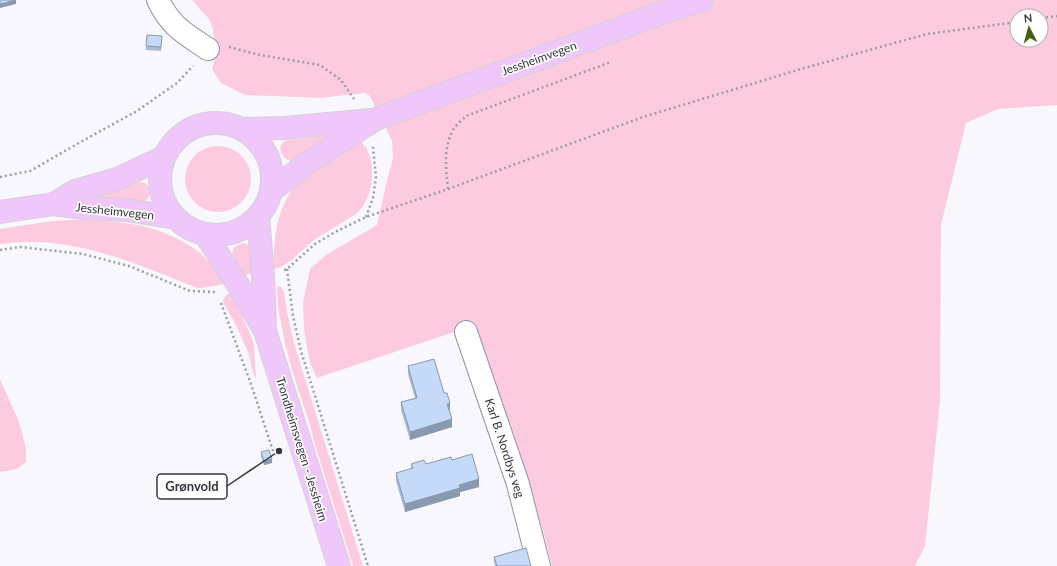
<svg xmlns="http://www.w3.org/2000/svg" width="1057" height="566" viewBox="0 0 1057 566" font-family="Lato,sans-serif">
<rect width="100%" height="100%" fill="#f8f7fe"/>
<!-- green -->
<path fill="#fccbdf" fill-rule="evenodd" d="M192,0H1057V105L998,109L966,123L941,225L940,401L925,546L915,566H552L543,531L475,325L317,378L310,363L304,330L303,302L310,269L326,255L377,225L389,172L393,159L392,141L370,96L365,93L320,98L245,95L221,83L212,69L216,55L213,29L209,19ZM1017,16H1041V40H1017Z
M334,134L291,161C284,159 281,154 280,147L283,142L288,140L311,138Z
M362,140L364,147H366L370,157L372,166V181L369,194L362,208L356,214L314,240L299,253L292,260L281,267L273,269C274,252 274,232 280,215C282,207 287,197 292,190C308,171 340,154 362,140Z
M185 179a33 33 0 1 1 66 0a33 33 0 1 1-66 0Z
M139,182L145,183C151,189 153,195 145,201L97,199L94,197L95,194L114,190Z
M71,220C110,220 147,222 182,241C188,245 194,248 200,253C209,261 218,274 225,284L201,288H197C152,270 107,250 59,244C39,241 19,242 0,244V229L53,221Z
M245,243L249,246L253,273L243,276L232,253L233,249C237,245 240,244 245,243Z
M278,286L281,287L284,292L287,312L294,343L363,566H353L315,445L310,425L292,370L285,344L278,307L277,287Z
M228,294H230L233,297L250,333L254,345L256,379C251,370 251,359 247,350C240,332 233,319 223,302C223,299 225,296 228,294Z
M0,379L19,422L26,448V462L17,469L0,472Z"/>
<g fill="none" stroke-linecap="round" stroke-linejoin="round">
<!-- minor casing -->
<g stroke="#9290b0" stroke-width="24">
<path id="minor" d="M158,0C171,27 184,33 208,49
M466,332L518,484L539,566"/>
</g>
<!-- major casing -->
<g stroke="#d3d2d5" stroke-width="24">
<path id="major" d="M160 179a56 56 0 1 1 112 0a56 56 0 1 1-112 0Z
M242,129L285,128L371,120
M271,191L310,161L376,119L557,52L664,12L702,0
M54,204L75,191L117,179L164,157
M0,212L54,204L83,208L127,210L176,218
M258,216L263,276L265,328
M205,234L238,285L265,331L339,566"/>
</g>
<!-- path -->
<path stroke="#9d9ca6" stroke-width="2.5" stroke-dasharray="2 3" stroke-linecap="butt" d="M1041,18L1057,16
M229,47L260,55L320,65L341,80L354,99
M0,177L30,171L93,135L137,111L177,83L193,66
M448,189C446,168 443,149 453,130C456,125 462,120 466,116L611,62
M366,217L373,198L376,177L373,147
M0,250L20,247L83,254L129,266L190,291L216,292
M287,269L293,316L301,351L368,566
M284,270L287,269L315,244L337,231L366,217L448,189L643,117L801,69L927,34L1017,22
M221,303L251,384L274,454"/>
<!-- minor -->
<use href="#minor" stroke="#fff" stroke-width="22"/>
<!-- major -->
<use href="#major" stroke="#efc7fa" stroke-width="22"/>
</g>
<!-- wall -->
<path fill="#a9bbd5" d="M162,40L161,51L146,50V46Z
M408,366L450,411L452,427L410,440L401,410V402L415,398L408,374Z
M261,452L272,463L264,465L261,456Z
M452,460L479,487L460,492V496L405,512L396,481V473L411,469V464H426Z
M494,557L531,566H495L494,561Z"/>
<!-- shaded-wall -->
<path fill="#8999ae" d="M16,0V4L0,8V4Z
M450,403V411L447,404Z
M452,419V427L410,440V432Z
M272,459V463L264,465V461Z
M479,479V487L460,492V496L405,512V504L459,485Z"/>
<!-- building -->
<path fill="#c4daf8" stroke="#8999ae" d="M0,0H16L0,4Z
M147,35L162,36L161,47L146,46Z
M434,359L444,393H447L450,403L447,404L452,419L410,432L401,402L417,398L408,366Z
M269,450L272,459L264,461L261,452Z
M472,454L479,479L459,485L460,488L405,504L396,473L413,468L411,464L424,460L426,464L451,457L452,460Z
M526,548L531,566H497L494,557Z"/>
<g text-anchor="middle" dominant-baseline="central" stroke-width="3.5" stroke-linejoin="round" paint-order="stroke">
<!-- street labels -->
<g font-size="12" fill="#353441" stroke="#fff">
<text transform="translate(539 58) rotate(-20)">Jessheimvegen</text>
<text transform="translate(115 211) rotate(6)">Jessheimvegen</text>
<text transform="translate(505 448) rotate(72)">Karl B. Nordbys veg</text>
<text transform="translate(302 449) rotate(73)">Trondheimsvegen - Jessheim</text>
</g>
</g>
<!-- callouts -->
<path fill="none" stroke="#353441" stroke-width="1.5" d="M279 451L227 486"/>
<circle fill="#353441" stroke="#fff" stroke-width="1.5" cx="279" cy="451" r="4"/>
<rect fill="#fff" stroke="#353441" stroke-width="1.5" x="157" y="474" width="70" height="25" rx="4"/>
<g font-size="13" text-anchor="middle" font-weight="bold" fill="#353441">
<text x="192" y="491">Grønvold</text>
</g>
<!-- north arrow -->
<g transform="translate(1029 28) rotate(354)"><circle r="19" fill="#ffffff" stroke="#aeaeb3"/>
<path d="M0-3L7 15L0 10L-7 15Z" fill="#446113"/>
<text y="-6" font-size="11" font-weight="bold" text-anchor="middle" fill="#353441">N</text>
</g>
</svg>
